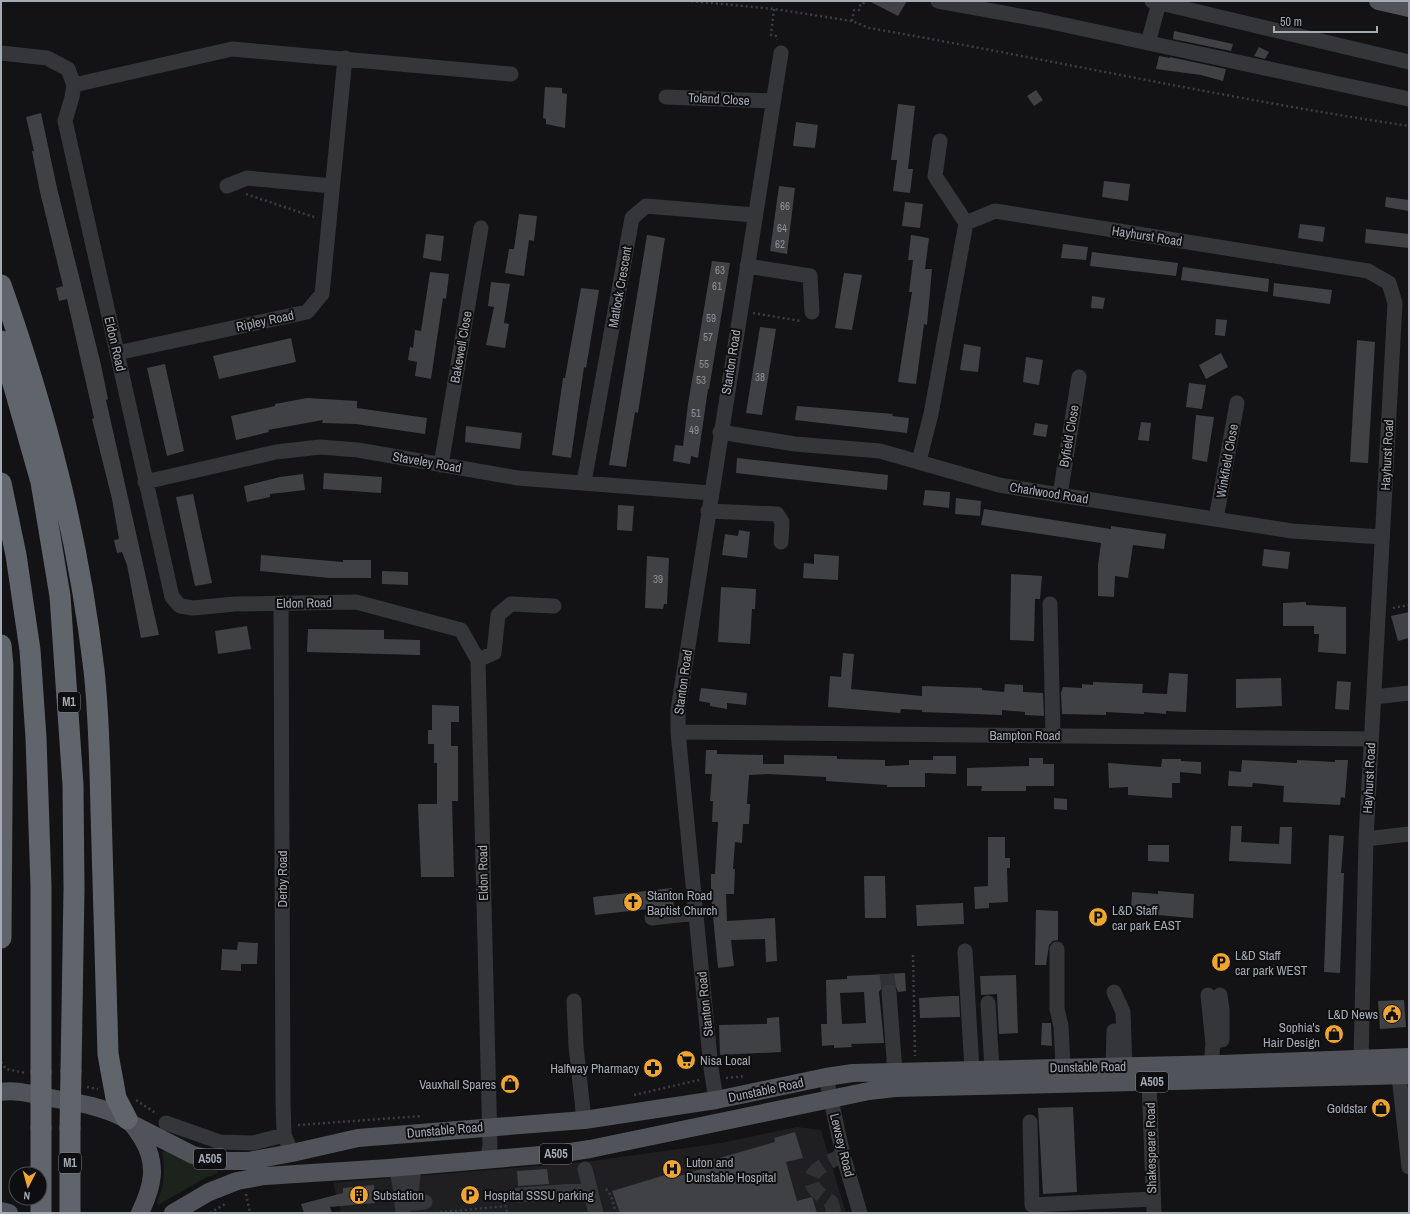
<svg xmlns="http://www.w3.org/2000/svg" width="1410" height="1214" viewBox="0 0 1410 1214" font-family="'Archivo Narrow',sans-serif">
<rect width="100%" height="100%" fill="#131315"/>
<!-- built -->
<path fill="#1f1f22" d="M797,1127L821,1130L846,1213H341L333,1183L585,1162L721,1143Z"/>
<!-- green -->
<path fill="#1b231c" d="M164,1150L184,1160L216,1168L218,1173L205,1178L158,1205L157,1202C164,1185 166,1171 162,1153Z"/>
<!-- building -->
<path fill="#3f4145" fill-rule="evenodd" d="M869,1H907L898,16Z
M1174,31L1233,44L1231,51L1173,39Z
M1259,47L1269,52L1265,59L1254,56Z
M1159,56L1170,58V57L1226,69L1223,81L1201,75L1156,69Z
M545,87L562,88V93L567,94L565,128L546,124V119L543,118Z
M1036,90L1043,100L1034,106L1027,96Z
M898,104L915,106L908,169H913L910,193L893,191L897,160H891Z
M41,113L57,188L101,365L108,399L106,400L159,635L141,638L127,565L122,552L117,553L114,540L119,539L112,499L92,419L94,418L67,299L59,301L56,288L63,286L40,192L32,151H34L26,117Z
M796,122L818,125L815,148L793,146Z
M1104,181L1130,184L1128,201L1102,197Z
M779,186L795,188L787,254L770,251Z
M1386,197L1409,200V211L1385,207Z
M905,202L923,204L920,228L902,226Z
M519,214L537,216L534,241L529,240L524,276L505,273L509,249H514Z
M1300,224L1325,227L1323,242L1298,238Z
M1366,229L1409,234V248L1365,243Z
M426,234L444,236L441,261L423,258Z
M647,235L665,238L638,413L635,412L626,467L609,465Z
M911,235L929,238L925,269H932L927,325L924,324L916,384L898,382L912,292H909L913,260H908Z
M1063,244L1088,247L1086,260L1061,258Z
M1092,252L1178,263L1176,276L1090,266Z
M712,261L730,263L709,389H708L698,458L691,456L690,464L673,461L675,445L683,446L688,404Z
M1183,267L1269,279L1268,292L1181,280Z
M430,272L449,274L446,299L443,298L431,379L415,376L417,362L408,360L410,347L413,348L415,330L421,331Z
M844,273L862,275L852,330L835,328Z
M491,282L510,284L504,323L509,324L505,348L486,345L494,307L488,306Z
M1274,283L1332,290L1330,304L1273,296Z
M581,288L599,290L586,368L584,367L571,458L552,455L563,378H565Z
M1092,296L1105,298L1103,309L1091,308Z
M1216,319L1227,320L1225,336L1215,335Z
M760,327L776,329L762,415L746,413Z
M291,338L296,362L219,379L213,356Z
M1357,340L1375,342L1368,463L1350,462Z
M964,344L981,347L978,372L960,370Z
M1221,353L1228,367L1206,379L1199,365Z
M1026,357L1043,360L1039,385L1023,382Z
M165,364L184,451L167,456L147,368Z
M1189,383L1206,385L1202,409L1186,407Z
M307,398L357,401V408L427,418L425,434L356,424L322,423L323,420L268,430L269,432L236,440L231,416L275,406V404Z
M797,406L893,414L892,416L909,418L907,433L795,420Z
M1196,415L1214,417L1207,462L1192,459Z
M1141,422L1151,423L1149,441L1138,440Z
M1035,423L1048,425L1046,437L1033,435Z
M466,426L522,433L520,449L465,442Z
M737,458L888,475L887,490L736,473Z
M324,473L382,477L381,493L323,489Z
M303,474L305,490L270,494V497L247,502L244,486L280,477Z
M925,490L950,492L949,508L923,505Z
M193,494L212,583L195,586L176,497Z
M956,498L981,501L980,516L955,514Z
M618,505L634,506L632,531L617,530Z
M984,509L1092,526L1111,529V526L1166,534L1164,549L1133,545L1128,578L1115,576L1114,597L1098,596V565L1101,543L981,525Z
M739,530L750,532L747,558L722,555L725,534L738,536Z
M1264,549L1290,552L1288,569L1262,566Z
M814,554L839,556L838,580L803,578L804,563L814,564Z
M261,555L343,562V560H371V578H329L260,571Z
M647,556L669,558L667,604H664L663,609L645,608Z
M382,571L408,572V585L382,584Z
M1011,574L1042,576L1040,599H1035L1034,641L1010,640Z
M721,587L756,589L755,609H752L750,644L718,642Z
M1306,602V605L1346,607V654L1318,652L1319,634H1314V626H1283V603Z
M1409,612V638L1398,641L1391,616Z
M247,626L251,649L218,654L215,631Z
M308,629L384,630V639L420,640V655L307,652Z
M843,653L854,654L851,689L922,696V686L982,688V690L1004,692L1005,684L1023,685V692L1043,693L1044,716L1025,715V712L1002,710V715L922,712V710L901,709L900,713L828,707L830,676L841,677Z
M1169,673L1188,674L1186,712L1166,711V714L1144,712V714L1106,712V715L1062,714L1061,693L1063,687L1082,688V684L1093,685V682L1143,684L1142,693L1167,694Z
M1281,678L1282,706L1236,708V679Z
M1337,681L1351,682L1349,710L1335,709Z
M701,688L747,693L746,705L727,703V709L710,706V703L699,701Z
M432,705L459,706V722H451V746H458V801H452L454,877H421L418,804H437V763H434V744H428V730H432Z
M706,750H717V754L763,755V764H784V755L837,756V759L885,760V766L909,765V760H933V756H956V774L925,773V787H887V785L826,781V777L768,774L749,775L747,804H750L749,824H743L742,843L735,842L733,869H735L734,894H726L727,921L775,918L777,961L766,962L765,939L731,940L734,966L718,968L711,895V874H715L718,822H712L713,801H710L712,774H705Z
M1029,758H1043V764H1054V786H1026V791H981L982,786H967V768L1029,766Z
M1162,759H1181V761L1201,762V774L1180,772V783H1172V798L1128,795V787L1109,788L1108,763L1161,767Z
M1242,760L1297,763V760L1335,762V760H1348L1345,798L1341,797L1340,805L1283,802L1284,786L1253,783L1252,787L1228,786L1229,771L1241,772Z
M1054,798L1067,799V810L1054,809Z
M1231,826H1242L1241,842L1279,844L1280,827H1292L1291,864L1229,861Z
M1329,835L1344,836L1341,873H1344L1340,973L1324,972Z
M988,837H1005V858H1010V868H1007L1008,902L989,903V908L975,909L974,887L988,886Z
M1148,845H1169V862L1148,861Z
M864,876H885L886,918H865Z
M672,888L674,906L595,915L593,897Z
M1158,891L1194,894L1193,918L1157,915V910L1131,909L1132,892L1158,894Z
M963,903L964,924L917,926L916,905Z
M1036,910L1058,911V940L1053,941L1049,945L1046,965H1035Z
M238,942L258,943L257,964H241V971L221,970L222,949L237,950Z
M905,973L906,991L898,992L896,987L889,983L884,985L879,992L884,1043L851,1044L852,1047L834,1048V1045L822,1046L821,1024H827L826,980L847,979V976ZM864,992L866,1023L842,1024L840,993Z
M1016,975L1018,1033L999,1034L997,994L981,995L980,976Z
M951,996H959L960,1017L920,1018L919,998Z
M1404,1000L1406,1027L1380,1029L1378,1001Z
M779,1017L781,1052L720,1055L719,1025L767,1024V1018Z
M1042,1023H1051L1052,1046L1041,1045Z
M1073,1107L1077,1192L1043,1194L1038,1108Z
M795,1132L803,1158L786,1162L797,1201L812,1197L817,1213H620L612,1191L672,1173L673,1178L707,1167L705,1162L775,1142L774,1138Z
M547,1169L549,1184L518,1186L517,1171Z
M374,1185L375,1203L330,1207L332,1213H304L301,1204L343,1193V1188Z"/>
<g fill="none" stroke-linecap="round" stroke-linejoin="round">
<!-- minor-tunnel -->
<path stroke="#303135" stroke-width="15" stroke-dasharray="15 8" stroke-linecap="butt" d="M887,974L889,992
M834,1213L831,1202C794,1179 816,1168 843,1155"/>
<!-- path -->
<path stroke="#3a3d41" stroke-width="2.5" stroke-dasharray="2 3" stroke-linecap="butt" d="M691,1L774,9L852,21L869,28C1049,59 1228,99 1409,126
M774,9L771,35L776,36L777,40
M852,21L854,10H859L861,3H864L865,1
M246,194L317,218
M753,313L801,321
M1393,608L1409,605
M913,955L915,1056
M1,1062L6,1069L26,1073
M726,1078L745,1076
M87,1087L98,1089
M634,1095L699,1080
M136,1100L157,1114
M298,1125L422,1116
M606,1189L611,1196L616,1213
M246,1194L250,1213
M210,1213L227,1203
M435,1213L506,1206L507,1213"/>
<!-- minor -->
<path stroke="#34363a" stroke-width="15" d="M938,1L1042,20L1409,99
M1152,1L1409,62
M1148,43L1159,3
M1,53L47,58L68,69L74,85L232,49L511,74
M74,85L72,97L65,121L172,597L180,606L193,608L235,604L356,602L461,630L478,660L490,1146L488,1155L481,1160
M666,97L772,101
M940,141L935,176L966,223
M227,186L247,178L332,186
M747,266L810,276L812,312
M117,353L307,312L322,294L345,58
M720,432L795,444L880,451L999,485L1060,495L1292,531L1382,537
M919,461L931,414L966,223L995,211L1368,271L1389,283L1395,303L1366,839L1361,1060
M441,465L481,228
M145,482L276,452L320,447L358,450L518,478L711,493
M584,482L632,218L646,206L754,215
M1060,495L1079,377
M708,511L777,514L782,522L781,542
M1216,519L1237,403
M281,603L283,1101L284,1135L292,1153
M1050,604L1053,735
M478,660L494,653L498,615L511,604L554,606
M1374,697L1409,693
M678,732L1371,739
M1366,839L1409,834
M652,918L696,913
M1057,949V1009L1061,1026L1063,1067
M965,951L972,1070
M889,992L895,1072
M1114,992L1123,1012L1125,1066
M1208,995L1213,1044L1211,1065
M1220,995L1222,1010V1040
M574,1001L576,1046L584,1120
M988,1003L992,1069
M1113,1067L1114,1031
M1399,1076L1409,1167
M826,1077L843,1155L860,1213
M1149,1082L1154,1213
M716,1100L711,1068L678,732V710L781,53
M1030,1122L1032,1205L1152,1199
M166,1123L220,1142L253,1143L284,1135
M396,1167L400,1186L403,1213
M585,1169L596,1213
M519,1195L589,1190
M410,1203L414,1166
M402,1204L425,1202"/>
<!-- major -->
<path stroke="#505359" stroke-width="18" d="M1378,1L1409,8
M1,1092C18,1089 39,1096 56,1099C80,1103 104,1107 126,1119C134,1124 137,1130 142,1138C158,1164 153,1186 140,1213
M134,1125L193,1155L219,1161H248L292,1153L358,1138L584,1120L716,1100L826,1077L853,1073L1222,1064L1409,1057
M1,1211L9,1213
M173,1213L209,1192L237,1181L265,1176L389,1168L564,1153L590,1149L869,1091L895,1088L1409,1075"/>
<!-- highway -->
<path stroke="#60646b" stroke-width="21" d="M1,285C46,413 78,534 94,670C99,716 100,764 101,811C104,892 105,973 108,1054L116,1098L127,1119
M1,341L41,482L60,596L73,785L74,889L71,1071
M1,483L16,555L30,650L36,738L41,886V1072
M1,645L3,666L1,938
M70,1128V1213
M41,1213V1128"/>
<!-- highway-bridge -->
<path stroke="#60646b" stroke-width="21" d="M41,1128V1072
M70,1128L71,1071"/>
</g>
<!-- icons -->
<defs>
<g id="church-disc" transform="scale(1)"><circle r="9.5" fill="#f0a530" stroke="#0e0e10"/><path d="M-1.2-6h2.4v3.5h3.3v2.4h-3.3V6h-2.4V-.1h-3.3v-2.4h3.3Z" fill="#111"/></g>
<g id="parking-disc" transform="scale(1)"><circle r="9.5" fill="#f0a530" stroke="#0e0e10"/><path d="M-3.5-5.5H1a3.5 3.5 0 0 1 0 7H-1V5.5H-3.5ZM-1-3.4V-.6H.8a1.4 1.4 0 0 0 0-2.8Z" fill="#111"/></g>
<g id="civic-disc" transform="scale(1)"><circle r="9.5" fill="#f0a530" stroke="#0e0e10"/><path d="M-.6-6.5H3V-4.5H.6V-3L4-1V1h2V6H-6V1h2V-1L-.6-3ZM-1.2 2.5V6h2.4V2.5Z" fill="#111"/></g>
<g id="shop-disc" transform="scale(1)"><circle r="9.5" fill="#f0a530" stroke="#0e0e10"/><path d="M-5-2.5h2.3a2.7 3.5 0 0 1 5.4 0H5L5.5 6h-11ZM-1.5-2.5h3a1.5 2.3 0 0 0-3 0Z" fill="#111"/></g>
<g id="supermarket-disc" transform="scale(1)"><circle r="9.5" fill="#f0a530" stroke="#0e0e10"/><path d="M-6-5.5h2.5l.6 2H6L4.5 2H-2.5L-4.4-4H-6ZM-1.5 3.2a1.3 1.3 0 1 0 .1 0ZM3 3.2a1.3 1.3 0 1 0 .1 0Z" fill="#111"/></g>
<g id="pharmacy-disc" transform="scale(1)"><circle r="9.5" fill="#f0a530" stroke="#0e0e10"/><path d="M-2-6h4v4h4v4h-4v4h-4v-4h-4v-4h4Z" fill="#111"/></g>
<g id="hospital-disc" transform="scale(1)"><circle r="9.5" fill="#f0a530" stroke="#0e0e10"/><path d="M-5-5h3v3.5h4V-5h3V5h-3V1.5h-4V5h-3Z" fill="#111"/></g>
<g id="building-disc" transform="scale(1)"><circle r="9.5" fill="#f0a530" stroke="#0e0e10"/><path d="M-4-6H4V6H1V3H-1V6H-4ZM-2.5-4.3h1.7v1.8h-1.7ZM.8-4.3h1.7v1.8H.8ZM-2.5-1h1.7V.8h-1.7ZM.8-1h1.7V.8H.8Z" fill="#111"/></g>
</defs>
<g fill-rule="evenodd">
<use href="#church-disc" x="633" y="902"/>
<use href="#parking-disc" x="1098" y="917"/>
<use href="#parking-disc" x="1221" y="962"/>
<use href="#civic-disc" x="1392" y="1014"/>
<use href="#shop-disc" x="1334" y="1034"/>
<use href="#supermarket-disc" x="686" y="1060"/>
<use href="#pharmacy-disc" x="653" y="1068"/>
<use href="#shop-disc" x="510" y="1084"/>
<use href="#shop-disc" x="1381" y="1108"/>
<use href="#hospital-disc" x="672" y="1169"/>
<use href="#building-disc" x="359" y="1195"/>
<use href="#parking-disc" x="470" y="1195"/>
</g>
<g text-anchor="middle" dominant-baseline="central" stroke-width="4" stroke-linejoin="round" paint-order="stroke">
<!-- number labels -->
<g font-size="11" fill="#8c9099">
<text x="785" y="206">66</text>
<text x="782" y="228">64</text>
<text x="780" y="244">62</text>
<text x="720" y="270">63</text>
<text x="717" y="286">61</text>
<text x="711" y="318">59</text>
<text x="708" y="337">57</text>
<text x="704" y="364">55</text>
<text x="760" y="377">38</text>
<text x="701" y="380">53</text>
<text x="696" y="413">51</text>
<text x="694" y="430">49</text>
<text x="658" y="579">39</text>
</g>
<!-- shield labels -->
<g fill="#0e0e10" stroke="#787c84" stroke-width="1">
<rect x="58" y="692" width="22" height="20" rx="3"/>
<rect x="1136" y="1072" width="32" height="20" rx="3"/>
<rect x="540" y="1144" width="32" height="20" rx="3"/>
<rect x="194" y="1149" width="32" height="20" rx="3"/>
<rect x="59" y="1153" width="22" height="20" rx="3"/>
</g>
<g font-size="12" font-weight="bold" fill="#a5abb5">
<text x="69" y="702">M1</text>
<text x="1152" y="1082">A505</text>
<text x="556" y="1154">A505</text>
<text x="210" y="1159">A505</text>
<text x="70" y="1163">M1</text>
</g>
<!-- street labels -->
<g font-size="13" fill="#a5abb5" stroke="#0e0e10">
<text transform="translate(719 99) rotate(3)">Toland Close</text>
<text transform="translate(1147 236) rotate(9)">Hayhurst Road</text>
<text transform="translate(620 287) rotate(-80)">Matlock Crescent</text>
<text transform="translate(265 321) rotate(-12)">Ripley Road</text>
<text transform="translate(115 344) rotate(77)">Eldon Road</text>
<text transform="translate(461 347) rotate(-80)">Bakewell Close</text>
<text transform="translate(731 362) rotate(-81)">Stanton Road</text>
<text transform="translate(1069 436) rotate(-80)">Byfield Close</text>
<text transform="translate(1387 455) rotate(-87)">Hayhurst Road</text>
<text transform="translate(1227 461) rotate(-80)">Winkfield Close</text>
<text transform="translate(427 462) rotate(10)">Staveley Road</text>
<text transform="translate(1049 493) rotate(9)">Charlwood Road</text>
<text transform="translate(304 603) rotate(-1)">Eldon Road</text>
<text transform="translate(683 682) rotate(-82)">Stanton Road</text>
<text x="1025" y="735">Bampton Road</text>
<text transform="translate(1369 778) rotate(-87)">Hayhurst Road</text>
<text transform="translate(483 873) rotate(-91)">Eldon Road</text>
<text transform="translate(282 879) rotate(-90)">Derby Road</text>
<text transform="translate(705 1004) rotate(-96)">Stanton Road</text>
<text transform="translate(1088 1067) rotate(-1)">Dunstable Road</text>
<text transform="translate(766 1090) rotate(-12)">Dunstable Road</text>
<text transform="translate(445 1130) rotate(-5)">Dunstable Road</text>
<text transform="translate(842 1145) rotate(76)">Lewsey Road</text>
<text transform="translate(1151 1148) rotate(-91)">Shakespeare Road</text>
</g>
<!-- poi labels -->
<g font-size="13" fill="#a5abb5" stroke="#0e0e10" text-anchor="start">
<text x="647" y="895">Stanton Road<tspan x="647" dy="15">Baptist Church</tspan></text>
<text x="1112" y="910">L&amp;D Staff<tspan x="1112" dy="15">car park EAST</tspan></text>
<text x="1235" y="955">L&amp;D Staff<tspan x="1235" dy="15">car park WEST</tspan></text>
<text x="1378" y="1014" text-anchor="end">L&amp;D News</text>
<text x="1320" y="1027" text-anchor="end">Sophia's<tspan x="1320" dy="15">Hair Design</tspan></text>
<text x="700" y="1060">Nisa Local</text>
<text x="639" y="1068" text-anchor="end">Halfway Pharmacy</text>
<text x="496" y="1084" text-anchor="end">Vauxhall Spares</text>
<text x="1367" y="1108" text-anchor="end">Goldstar</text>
<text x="686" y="1162">Luton and<tspan x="686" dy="15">Dunstable Hospital</tspan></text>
<text x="373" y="1195">Substation</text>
<text x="484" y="1195">Hospital SSSU parking</text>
</g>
</g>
<!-- border -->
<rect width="1410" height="1214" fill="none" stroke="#a5abb5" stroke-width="4"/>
<!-- north arrow -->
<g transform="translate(28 1186) rotate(186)"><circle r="19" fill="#0e0e10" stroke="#4a4d52"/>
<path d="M0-3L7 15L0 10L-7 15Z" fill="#f0a530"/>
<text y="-6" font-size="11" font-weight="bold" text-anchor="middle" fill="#a5abb5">N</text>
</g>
<!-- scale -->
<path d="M1274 26v6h103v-6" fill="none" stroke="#a5abb5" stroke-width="2"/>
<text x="1280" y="26" font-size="12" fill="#a5abb5" stroke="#0e0e10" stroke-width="3" paint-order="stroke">50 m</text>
</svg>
